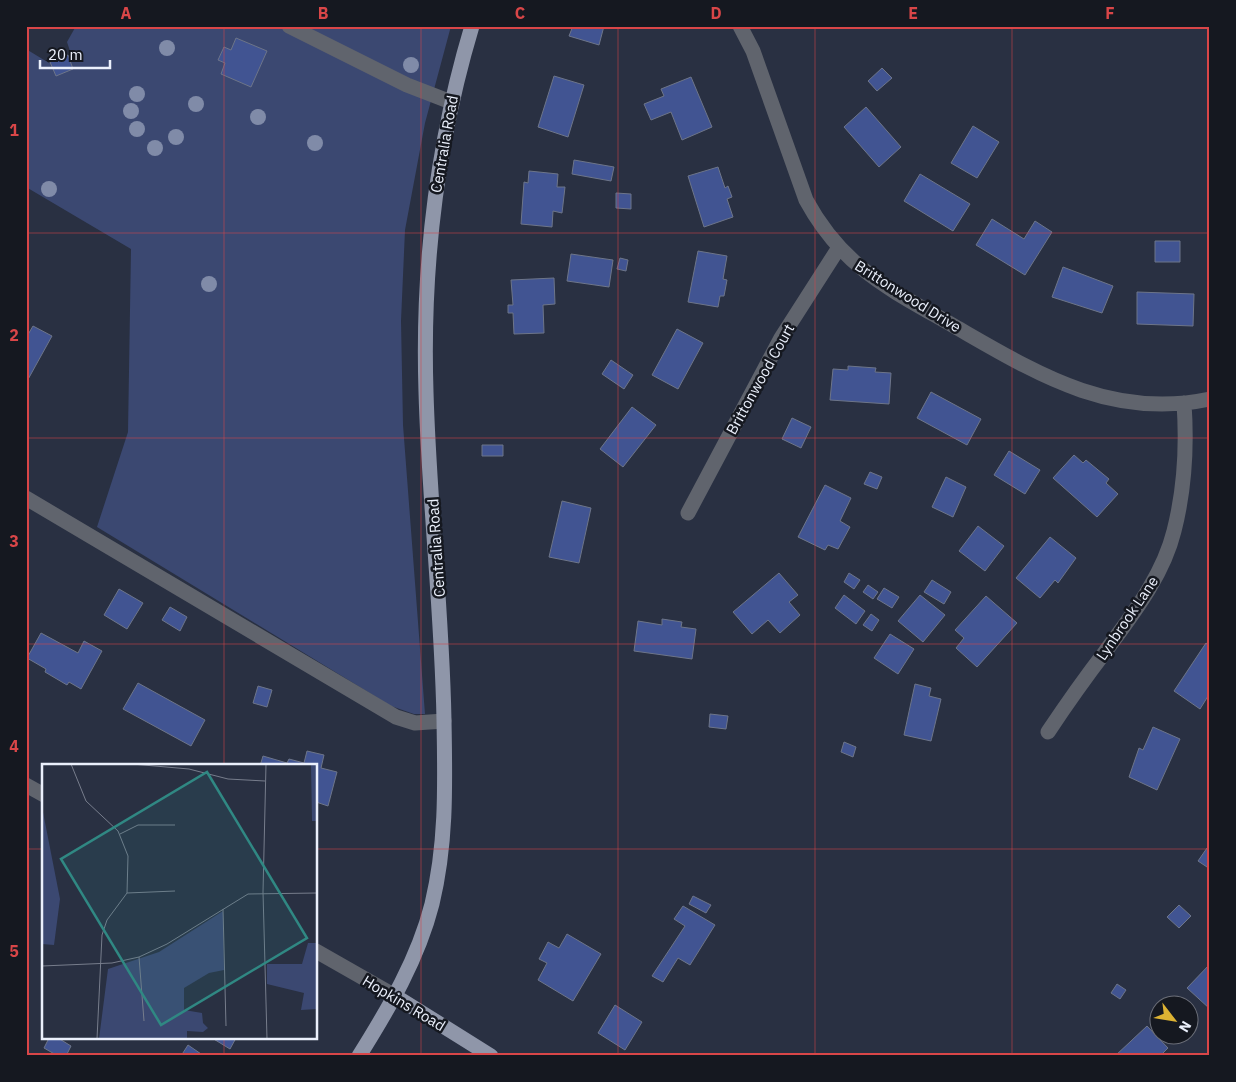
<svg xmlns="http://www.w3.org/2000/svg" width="1236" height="1082" viewBox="0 0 1236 1082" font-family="'IBM Plex Sans',sans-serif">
<rect width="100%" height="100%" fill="#293042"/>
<!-- green -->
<path fill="#3b4871" d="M76,26H451L425,123L405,230L401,321L403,425L425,714H414L391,706L97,527L128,432L131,249L26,187V49L49,63L71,54L67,42Z"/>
<!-- building -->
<path fill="#415492" stroke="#6d7589" d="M573,26H604L599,45L569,36Z
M236,38L267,51L251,87L221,74L225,63L218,60L224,47L231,50Z
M68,55L73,69L56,76L50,62Z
M882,68L892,78L877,91L868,81Z
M554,76L584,85L568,137L538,127Z
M691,77L712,127L682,140L671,112L651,120L644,104L664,96L661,89Z
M866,107L901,147L879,167L844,127Z
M973,126L999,142L977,178L951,163Z
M574,160L614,167L611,181L572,174Z
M718,167L725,188L728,186L732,197L727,199L733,217L704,227L688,176Z
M529,171L558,174L557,187H565L562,213L553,211L552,227L521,224L524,182L528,183Z
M920,174L970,204L953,231L904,201Z
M616,193L631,194V209L616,208Z
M992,219L1024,239L1035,221L1052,232L1025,275L976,245Z
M1155,241H1180V262H1155Z
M698,251L727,256L723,279L727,280L724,296H720L718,307L688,302Z
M571,254L613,260L609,287L567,281Z
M620,258L628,260L626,271L617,269Z
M1063,267L1113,286L1102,313L1052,297Z
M554,278L555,304L543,305L544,333L514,334L513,313H508V305H513L511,280Z
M1137,292L1194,294L1193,326L1137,324Z
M33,326L52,336L26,383V338Z
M677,329L703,343L678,389L652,375Z
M611,360L633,375L624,389L602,374Z
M848,366L876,368L875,372L891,373L889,404L830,400L833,369L848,370Z
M931,392L981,419L967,445L917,418Z
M632,407L656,425L623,467L600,449Z
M792,418L811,427L801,448L782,439Z
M482,445H503V456H482Z
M1009,451L1040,470L1025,494L994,475Z
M1074,455L1083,463L1086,460L1109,479L1106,483L1118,494L1097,517L1053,478Z
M870,472L882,477L877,489L864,484Z
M946,477L966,487L953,517L932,507Z
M825,485L851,498L840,521L850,527L838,549L828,545L825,550L798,537Z
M562,501L591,508L579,563L549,557Z
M978,526L1004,546L985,571L959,551Z
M1050,537L1076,558L1058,583L1055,580L1040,598L1016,578Z
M779,573L798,595L789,602L800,615L780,633L768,620L752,634L733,612Z
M849,573L860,580L854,589L844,582Z
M932,580L951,592L944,604L924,592Z
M868,585L878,592L873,599L863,592Z
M884,588L899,597L892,608L877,599Z
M119,589L143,603L127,629L104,615Z
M844,595L865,611L856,624L835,608Z
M920,595L945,615L923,642L898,621Z
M986,596L1017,623L977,667L956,648L964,638L955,630Z
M170,607L187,617L180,631L162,620Z
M871,614L879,620L872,631L863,625Z
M662,619L682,622L681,627L696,629L692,659L634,651L638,621L662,625Z
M41,633L78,653L84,641L102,651L81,689L69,682L67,685L45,672L46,669L27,658Z
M890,634L914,649L898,674L874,658Z
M1206,643L1210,646V693L1200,709L1174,691Z
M138,683L205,720L191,746L123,709Z
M915,684L931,688L929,696L941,699L931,741L904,735Z
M258,686L272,690L267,707L253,703Z
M710,714L728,716L726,729L709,727Z
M1153,727L1180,739L1157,790L1129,777L1139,748L1143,750Z
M844,742L856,747L853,757L841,752Z
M307,751L324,755L321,768L337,772L328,806L316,802V766H260L263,756L287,763L289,759L304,763Z
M1207,848L1210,850V869L1198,861Z
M693,896L711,905L706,913L689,904Z
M1179,905L1191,916L1179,928L1167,917Z
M683,906L715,925L690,965L678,958L663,982L652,976L685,926L674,919Z
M567,934L601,954L573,1001L538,980L547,963L539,959L548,942L559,948Z
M1210,964V1009L1187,988Z
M1117,984L1126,990L1120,999L1111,993Z
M615,1005L642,1022L625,1050L598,1033Z
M1147,1026L1168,1048L1160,1056H1115Z
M49,1038H58L71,1046L66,1056H58L44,1048Z
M212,1038H236L230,1049Z
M188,1045L204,1056H181Z"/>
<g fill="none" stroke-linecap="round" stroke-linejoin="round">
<!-- minor -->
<path stroke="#60646d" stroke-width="15" d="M289,26L407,85L451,102
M740,26L753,51L806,200C843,268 890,289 954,326C1036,373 1110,420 1210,399
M26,498L396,717L415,723L444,721
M688,513L781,338L838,249
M1048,732C1066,705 1085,678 1105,652C1132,615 1163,576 1174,531C1185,488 1187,446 1184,403
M26,785L44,795
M316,951L395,996"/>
<!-- major -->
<path stroke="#8f96a9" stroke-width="15" d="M395,996L491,1056
M359,1056C389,1008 418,959 432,904C447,842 445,782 444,720C442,610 429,501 426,392C422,267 436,146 472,26"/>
</g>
<!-- trees -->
<g fill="#808ba8">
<circle cx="167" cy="48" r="8"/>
<circle cx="411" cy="65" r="8"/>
<circle cx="137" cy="94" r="8"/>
<circle cx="196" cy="104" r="8"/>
<circle cx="131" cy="111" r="8"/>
<circle cx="258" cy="117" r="8"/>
<circle cx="137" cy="129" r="8"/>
<circle cx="176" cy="137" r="8"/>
<circle cx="315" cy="143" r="8"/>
<circle cx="155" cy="148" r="8"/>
<circle cx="49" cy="189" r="8"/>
<circle cx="209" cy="284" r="8"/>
</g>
<!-- grid -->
<path fill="none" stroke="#d94648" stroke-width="1" stroke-opacity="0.55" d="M224,26V766M421,26V1056M618,26V1056M815,26V1056M1012,26V1056M26,233H1210M26,438H1210M26,644H1210M26,849H44M316,849H1210M224,1038V1056"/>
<g text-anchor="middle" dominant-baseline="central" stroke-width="5" stroke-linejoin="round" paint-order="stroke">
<!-- street labels -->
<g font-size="15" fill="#ebf0fc" stroke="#151820">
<text transform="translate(444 144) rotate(-80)">Centralia Road</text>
<text transform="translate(908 296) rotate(32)">Brittonwood Drive</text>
<text transform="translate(760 379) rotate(-61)">Brittonwood Court</text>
<text transform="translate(436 548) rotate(-94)">Centralia Road</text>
<text transform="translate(1127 618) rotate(-56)">Lynbrook Lane</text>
<text transform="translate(404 1003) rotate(31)">Hopkins Road</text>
</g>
</g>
<!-- overview -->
<g transform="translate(42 764)">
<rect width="275" height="275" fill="#293042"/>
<path d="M269,0H275V57H270ZM0,43L18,135L12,181L0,180ZM181,147L182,206L167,209L142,224V246L160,249L161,259L166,264L161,268L145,267V275H57L66,205L117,188ZM266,179H275V245L259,246L262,229L225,220V200H260Z" fill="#3b4871"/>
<path fill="none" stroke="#777d8c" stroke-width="1" d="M29,0L44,37L76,67L86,92L85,129L65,156L60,171L55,275M90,0L147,5L186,15L223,17M78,70L96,61H133M221,128L225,275M221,128L224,0M85,129L133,127M181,145L184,262M97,193L102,257M0,202L70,199L97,193L125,180L206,130L275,129"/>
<path fill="#308883" fill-opacity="0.15" stroke="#308883" stroke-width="2.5" d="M165,8L265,174L119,261L19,95Z"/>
<rect width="275" height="275" fill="none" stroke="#ebf0fc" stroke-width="2.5"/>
</g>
<!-- border -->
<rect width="1236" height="1082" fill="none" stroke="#151820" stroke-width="55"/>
<!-- north arrow -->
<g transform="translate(1174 1020) rotate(121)"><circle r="24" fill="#151820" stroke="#6b6e78"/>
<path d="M0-4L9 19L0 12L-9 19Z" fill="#dcb233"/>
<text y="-8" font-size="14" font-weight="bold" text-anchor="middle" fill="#ebf0fc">N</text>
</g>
<!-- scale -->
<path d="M40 60v8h70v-8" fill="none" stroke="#ebf0fc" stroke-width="2.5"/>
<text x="48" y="60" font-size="15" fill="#ebf0fc" stroke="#151820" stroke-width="4" paint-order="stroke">20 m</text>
<rect x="28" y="28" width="1180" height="1026" fill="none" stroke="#d94648" stroke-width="2"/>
<g font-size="16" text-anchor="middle" font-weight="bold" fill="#d94648">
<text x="126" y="19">A</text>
<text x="323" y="19">B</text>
<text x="520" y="19">C</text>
<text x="716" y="19">D</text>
<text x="913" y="19">E</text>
<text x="1110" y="19">F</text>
<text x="14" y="136">1</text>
<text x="14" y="341">2</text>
<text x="14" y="547">3</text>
<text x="14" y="752">4</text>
<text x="14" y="957">5</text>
</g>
</svg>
